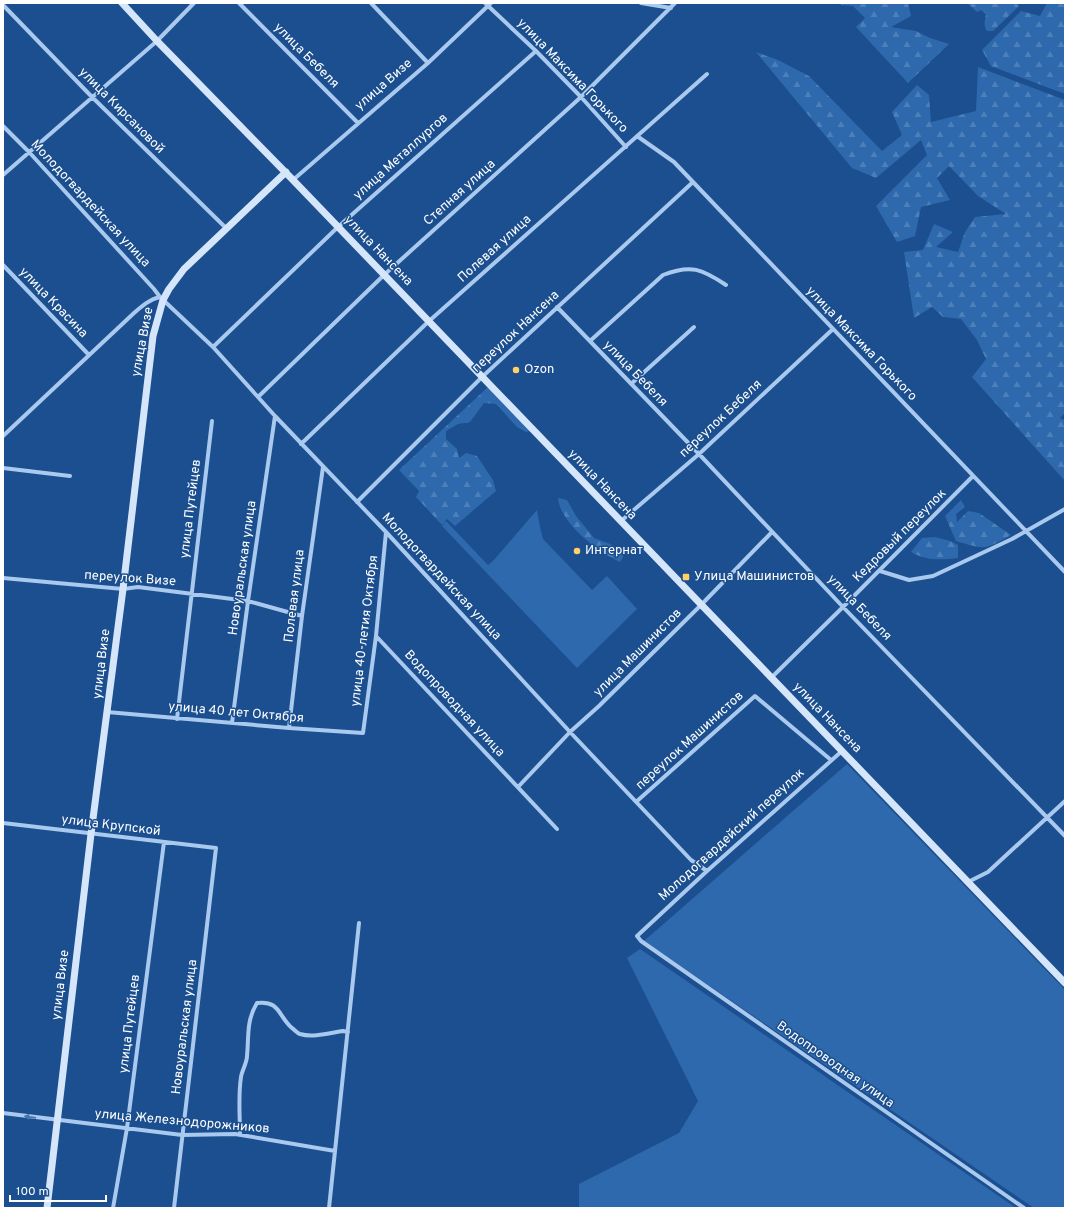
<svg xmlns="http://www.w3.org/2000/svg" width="1068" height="1211" viewBox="0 0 1068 1211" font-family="Overpass,sans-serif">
<defs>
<pattern id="forest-firs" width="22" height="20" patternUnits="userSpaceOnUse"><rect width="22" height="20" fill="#2e69ad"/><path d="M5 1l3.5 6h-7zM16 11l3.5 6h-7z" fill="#4d80b9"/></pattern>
</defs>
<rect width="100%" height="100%" fill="#1b4f8f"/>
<!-- green -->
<path fill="#2e69ad" d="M537,510L540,527L543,539L592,590L607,576L637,609L577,668L442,526L446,521L488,565L493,561Z
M847,764L1065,990V1208H1034L644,941Z
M640,949L1016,1208H579V1184L679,1133L698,1101L627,958Z"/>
<!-- forest -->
<path fill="url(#forest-firs)" d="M839,3H908L911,16L891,27L916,31L930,38L949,44L908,83L856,27L865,18L853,6L842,5Z
M967,3H1016L1019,6L993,31H987C983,25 985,21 986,14L981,10L977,12Z
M1047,3H1065V94L991,66L982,50L1021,11L1040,16Z
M756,52L778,60L809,76L882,151L902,135L892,112L917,85L929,95L931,122L976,111L978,67L1065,100V413L1060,418L1065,420V481L972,377L986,359L977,340L961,319L943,317L932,307L914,318L904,252L923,250L934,224L953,232L936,247L958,252L965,232L975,217L1006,214L978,196L949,166L937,178L950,200L921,207L915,236L897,242L876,206L927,155L921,140L876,178L852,168Z
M488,387L530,431L526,432L517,427L496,404L484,403L470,422L458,424L446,431V439L457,449L459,458L466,453L477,456L493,480L496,491L455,526L447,519L442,525L416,497L419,491L399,470Z
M558,498L567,500L576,516L594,538L610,544L623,552V557L620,562C598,552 560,523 558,498Z
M961,500L965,507L956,514L957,522L968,511L979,513L1011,535C984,550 986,550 956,541L945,516Z
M935,537L950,541L958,545V558C941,560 926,561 911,552L922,538Z"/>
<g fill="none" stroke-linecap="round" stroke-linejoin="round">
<!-- street -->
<path stroke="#a9c9ee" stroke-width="4" d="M239,3L358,123
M371,3L428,63
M485,3L536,51L581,97L626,147
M641,3L671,8
M3,5L92,97L226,228
M3,126L29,152L154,289L160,297
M637,136L674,162L693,182L1065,572
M3,175L157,41L194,3
M293,180L428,63L491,3
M3,265L89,355
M557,307L699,454L843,607L1065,836
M590,341L663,275C691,264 702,269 726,285
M213,347L338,227L536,51
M631,384L694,327
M258,397L384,275L581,97L675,3
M3,436L134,313C142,306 150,299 160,297L213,347L275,416L386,532L570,732L691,860L707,871
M301,444L428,322L707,74
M3,468L70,476
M357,502L482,377L693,182
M621,521L699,454L833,329
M880,571L909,580L933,576L1012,539L1065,509
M3,578L123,589L138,587L248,601L302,616
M376,636L557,829
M771,678L843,607L973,476
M107,712L289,728L363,733L376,636L386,532
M177,719L212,421
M232,723L248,601L275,416
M289,728L302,616L323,467
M842,751L707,871L637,936L641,941L1024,1208
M518,787L570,732L599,706L702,604L772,532
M636,802L755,696L831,760
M3,823L216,848L174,1208
M968,882L988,872L1065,801
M3,1113L182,1135L235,1134L335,1151
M240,1135C240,1116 238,1096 241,1077C242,1070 247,1063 247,1056C249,1037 246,1021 257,1003C280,1000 278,1016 292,1028C295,1030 297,1033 300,1034C313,1038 330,1033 343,1031L348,1032
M113,1208L127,1128L164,842
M329,1208L359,923"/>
<!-- secondary -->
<path stroke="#d6e6fa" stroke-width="7" d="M122,3L157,41L293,180L1065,983
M47,1208L91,834L123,589L153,336L163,300L169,289L184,269L286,172"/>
</g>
<!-- one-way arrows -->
<defs><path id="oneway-solid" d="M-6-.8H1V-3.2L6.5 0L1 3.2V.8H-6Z"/></defs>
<use fill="#4674ac" href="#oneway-solid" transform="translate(30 1117) rotate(-172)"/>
<!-- markers -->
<g fill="#ffd166" stroke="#1b4f8f" stroke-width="1.5">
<circle cx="516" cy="370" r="4"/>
<circle cx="577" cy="551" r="4"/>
<rect x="682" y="573" width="8" height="8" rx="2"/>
</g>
<g text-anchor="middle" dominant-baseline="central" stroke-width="3" stroke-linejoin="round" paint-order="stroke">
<!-- street labels -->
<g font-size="13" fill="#fff" stroke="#1b4f8f">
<text transform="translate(306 56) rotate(45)">улица Бебеля</text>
<text transform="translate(572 76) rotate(46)">улица Максима Горького</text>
<text transform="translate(384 85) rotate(-41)">улица Визе</text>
<text transform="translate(121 111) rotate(45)">улица Кирсановой</text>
<text transform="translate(401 157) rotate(-42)">улица Металлургов</text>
<text transform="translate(460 193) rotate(-42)">Степная улица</text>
<text transform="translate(90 204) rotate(47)">Молодогвардейская улица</text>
<text transform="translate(495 249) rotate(-42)">Полевая улица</text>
<text transform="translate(378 251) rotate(46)">улица Нансена</text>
<text transform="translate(53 303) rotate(46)">улица Красина</text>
<text transform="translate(516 332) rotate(-43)">переулок Нансена</text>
<text transform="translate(143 342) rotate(-79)">улица Визе</text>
<text transform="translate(861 344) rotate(46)">улица Максима Горького</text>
<text transform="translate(635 374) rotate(46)">улица Бебеля</text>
<text transform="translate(721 419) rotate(-43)">переулок Бебеля</text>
<text transform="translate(602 485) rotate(46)">улица Нансена</text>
<text transform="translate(191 509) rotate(-83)">улица Путейцев</text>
<text transform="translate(900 536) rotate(-45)">Кедровый переулок</text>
<text transform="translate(243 568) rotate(-82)">Новоуральская улица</text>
<text transform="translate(441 577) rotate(47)">Молодогвардейская улица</text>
<text transform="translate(130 579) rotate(4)">переулок Визе</text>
<text transform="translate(295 596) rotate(-83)">Полевая улица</text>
<text transform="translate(859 608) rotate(46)">улица Бебеля</text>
<text transform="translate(365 631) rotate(-83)">улица 40-летия Октября</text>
<text transform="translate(638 653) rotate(-45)">улица Машинистов</text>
<text transform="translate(102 664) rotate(-83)">улица Визе</text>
<text transform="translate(454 704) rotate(47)">Водопроводная улица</text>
<text transform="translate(236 713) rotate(5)">улица 40 лет Октября</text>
<text transform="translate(827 718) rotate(46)">улица Нансена</text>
<text transform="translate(690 741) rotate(-42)">переулок Машинистов</text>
<text transform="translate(111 826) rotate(7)">улица Крупской</text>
<text transform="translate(732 835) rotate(-42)">Молодогвардейский переулок</text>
<text transform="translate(61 985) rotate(-83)">улица Визе</text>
<text transform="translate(130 1024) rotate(-83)">улица Путейцев</text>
<text transform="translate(185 1027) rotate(-83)">Новоуральская улица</text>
<text transform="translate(835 1065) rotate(35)">Водопроводная улица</text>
<text transform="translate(182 1122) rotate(5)">улица Железнодорожников</text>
</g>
<!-- poi labels -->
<g font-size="13" fill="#fff" stroke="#1b4f8f" text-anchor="start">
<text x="524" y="370">Ozon</text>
<text x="585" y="551">Интернат</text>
<text x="694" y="577">Улица Машинистов</text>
</g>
</g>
<!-- border -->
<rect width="1068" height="1211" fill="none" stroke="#ffffff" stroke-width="8"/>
<!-- scale -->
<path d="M10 1195v6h96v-6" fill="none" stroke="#ffffff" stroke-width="2"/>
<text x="16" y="1195" font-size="12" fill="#ffffff" stroke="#1b4f8f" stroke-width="3" paint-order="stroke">100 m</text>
</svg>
